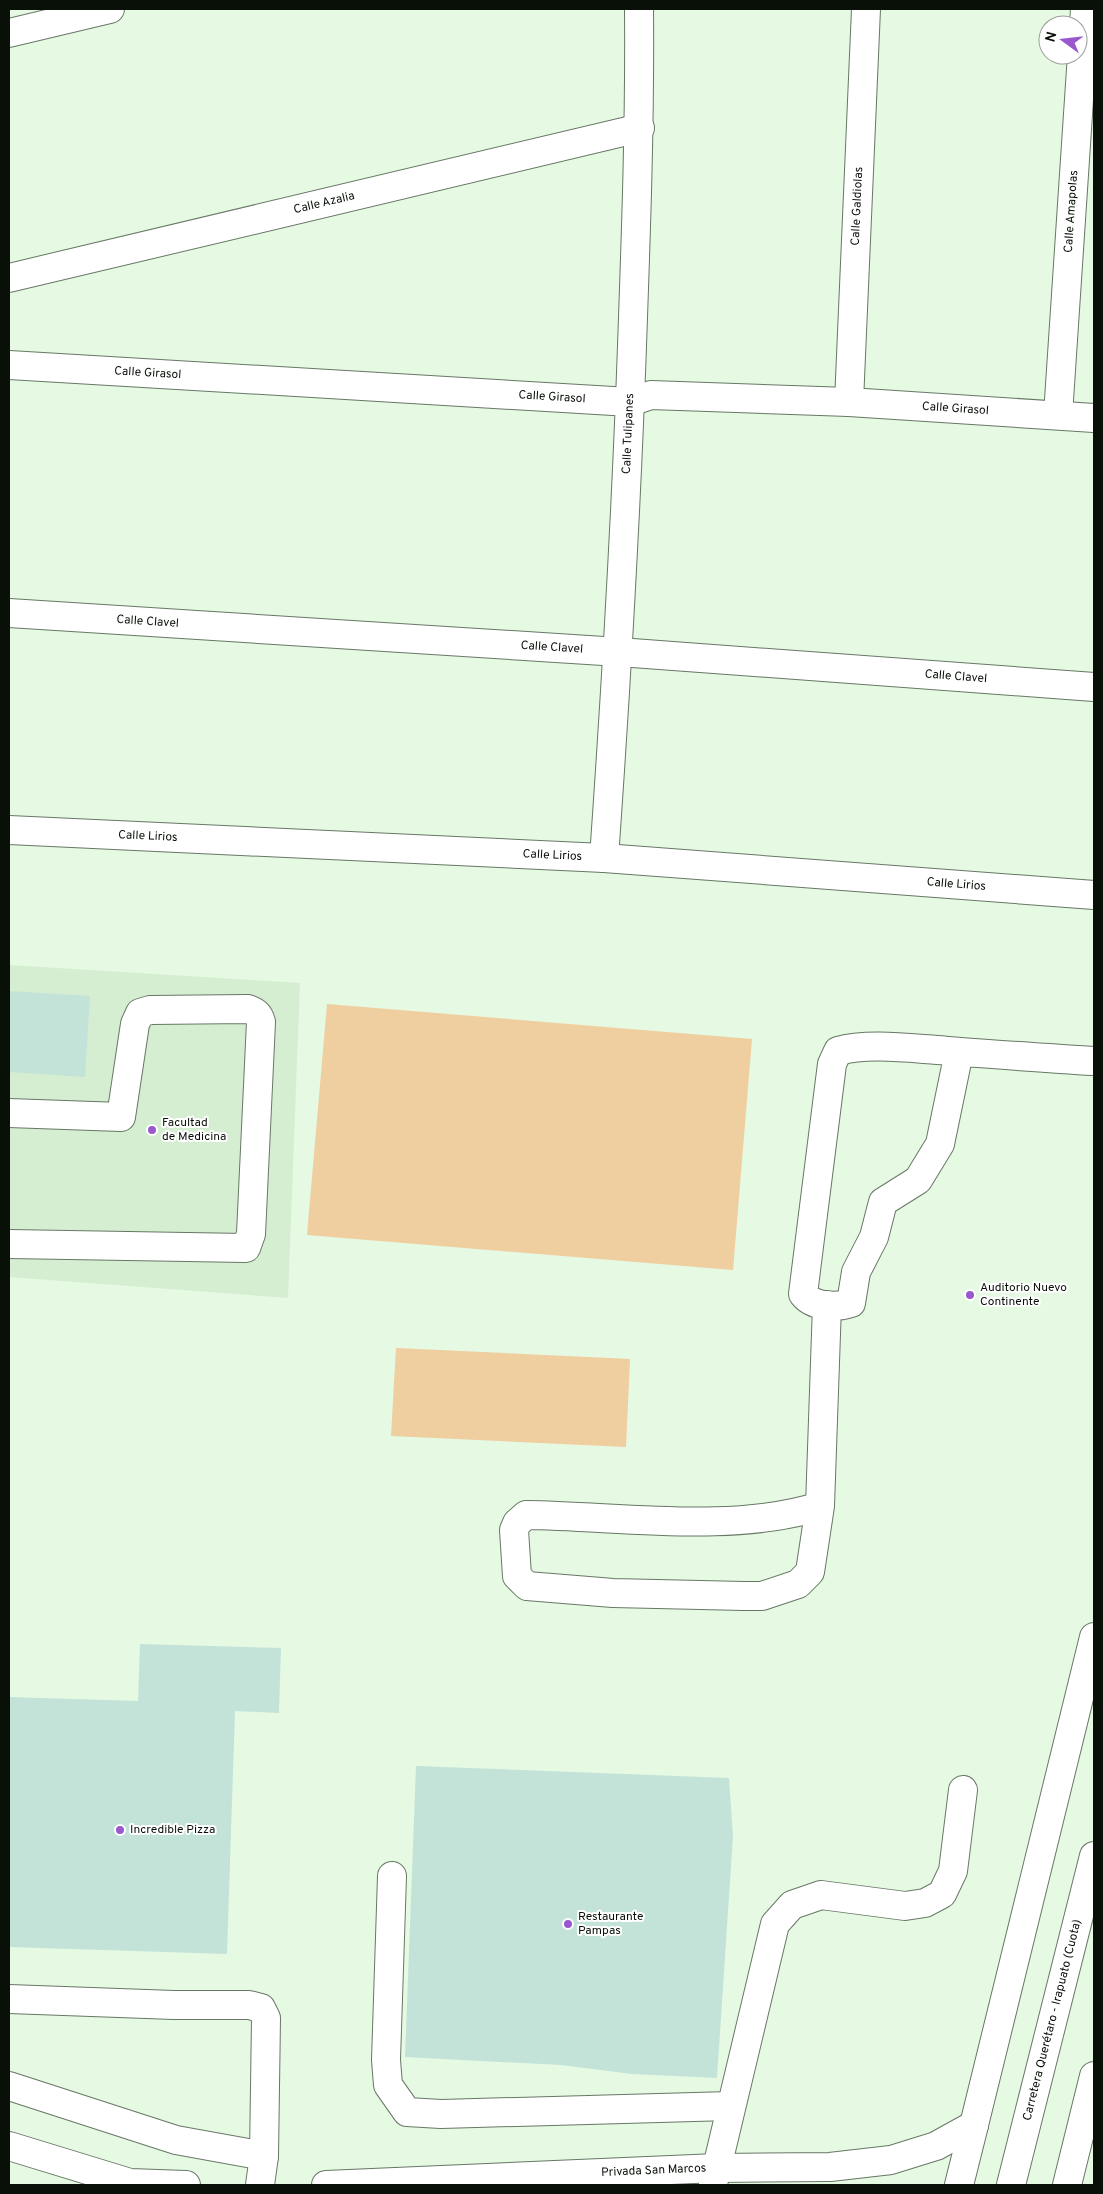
<svg xmlns="http://www.w3.org/2000/svg" width="1103" height="2194" viewBox="0 0 1103 2194" font-family="Overpass,sans-serif">
<rect width="100%" height="100%" fill="#e6f9e3"/>
<!-- built -->
<path fill="#d5eed1" d="M9,965L300,983L288,1298L9,1277Z"/>
<!-- green -->
<path fill="#efcea0" d="M327,1004L752,1039L733,1270L307,1235Z
M396,1348L630,1359L626,1447L391,1436Z"/>
<!-- building -->
<path fill="#c3e3d9" d="M9,991L90,996L85,1077L9,1072Z
M140,1644L281,1648L279,1713L235,1711L227,1954L9,1947V1697L138,1701Z
M416,1766L729,1778L733,1836L717,2078L632,2074L561,2065L405,2057Z"/>
<g fill="none" stroke-linecap="round" stroke-linejoin="round">
<!-- minor casing -->
<g stroke="#677865" stroke-width="30">
<g id="minor">
<path id="s1" d="M9,278L640,128"/>
<path id="s2" d="M9,365L630,402L651,395L849,402L1094,418"/>
<path id="s3" d="M849,402L866,9"/>
<path id="s4" d="M1058,415L1085,9"/>
<path id="s5" d="M9,613L619,652L1094,687"/>
<path id="s6" d="M9,830L604,858L1094,895"/>
<path id="s7" d="M604,858C616,688 626,517 632,346C636,233 640,122 639,9"/>
<path d="M959,1052L940,1144L918,1180L883,1202L874,1237L856,1272L851,1303C836,1308 813,1307 803,1294L832,1064L838,1051C866,1043 908,1048 937,1050C990,1054 1042,1058 1094,1061"/>
<path d="M9,1113L121,1117L135,1024L140,1013L150,1010L248,1009C256,1012 259,1014 261,1022L251,1234L246,1248L9,1244"/>
<path d="M820,1506C731,1534 620,1516 526,1515L517,1523L514,1530L517,1576L527,1586L613,1593L744,1596H762L798,1584L810,1572L820,1506L827,1305"/>
<path d="M392,1876L386,2060L388,2085L407,2112L441,2114L730,2106"/>
<path d="M9,1999L174,2005H249L261,2008L266,2018L264,2156L260,2185"/>
<path d="M9,2086L176,2140L264,2156"/>
<path d="M9,2146L130,2183L186,2185"/>
<path d="M713,2184L775,1924L792,1905L821,1895L905,1906L925,1903L942,1894L953,1871L963,1790"/>
<path id="s8" d="M326,2185L717,2168L830,2167L891,2160L936,2146L974,2125"/>
</g>
</g>
<!-- major casing -->
<g stroke="#677865" stroke-width="30">
<path id="major" d="M9,33L110,9
M959,2185L974,2125"/>
</g>
<!-- highway casing -->
<g stroke="#677865" stroke-width="30">
<g id="highway">
<path d="M974,2125L1094,1637"/>
<path id="s9" d="M1011,2185L1094,1856"/>
<path d="M1067,2185L1094,2076"/>
</g>
</g>
<!-- minor -->
<use href="#minor" stroke="#fff" stroke-width="28"/>
<!-- major -->
<use href="#major" stroke="#fff" stroke-width="28"/>
<!-- highway -->
<use href="#highway" stroke="#fff" stroke-width="28"/>
</g>
<!-- markers -->
<g fill="#9958cd" stroke="#fff" stroke-width="2">
<circle cx="152" cy="1130" r="5"/>
<circle cx="970" cy="1295" r="5"/>
<circle cx="120" cy="1830" r="5"/>
<circle cx="568" cy="1924" r="5"/>
</g>
<g text-anchor="middle" dominant-baseline="central" stroke-width="4" stroke-linejoin="round" paint-order="stroke">
<!-- street labels -->
<g font-size="12" fill="#091008" stroke="#fff">
<text stroke="none"><textPath href="#s1" startOffset="324">Calle Azalia</textPath></text>
<text stroke="none"><textPath href="#s3" startOffset="196">Calle Galdiolas</textPath></text>
<text stroke="none"><textPath href="#s4" startOffset="204">Calle Amapolas</textPath></text>
<text stroke="none"><textPath href="#s2" startOffset="139">Calle Girasol</textPath></text>
<text stroke="none"><textPath href="#s2" startOffset="544">Calle Girasol</textPath></text>
<text stroke="none"><textPath href="#s2" startOffset="949">Calle Girasol</textPath></text>
<text stroke="none"><textPath href="#s7" startOffset="425">Calle Tulipanes</textPath></text>
<text stroke="none"><textPath href="#s5" startOffset="139">Calle Clavel</textPath></text>
<text stroke="none"><textPath href="#s5" startOffset="544">Calle Clavel</textPath></text>
<text stroke="none"><textPath href="#s5" startOffset="949">Calle Clavel</textPath></text>
<text stroke="none"><textPath href="#s6" startOffset="139">Calle Lirios</textPath></text>
<text stroke="none"><textPath href="#s6" startOffset="544">Calle Lirios</textPath></text>
<text stroke="none"><textPath href="#s6" startOffset="949">Calle Lirios</textPath></text>
<text stroke="none"><textPath href="#s9" startOffset="170">Carretera Querétaro - Irapuato (Cuota)</textPath></text>
<text stroke="none"><textPath href="#s8" startOffset="328">Privada San Marcos</textPath></text>
</g>
<!-- poi labels -->
<g font-size="12" fill="#091008" stroke="#fff" text-anchor="start">
<text x="162" y="1123">Facultad<tspan x="162" dy="14">de Medicina</tspan></text>
<text x="980" y="1288">Auditorio Nuevo<tspan x="980" dy="14">Continente</tspan></text>
<text x="130" y="1830">Incredible Pizza</text>
<text x="578" y="1917">Restaurante<tspan x="578" dy="14">Pampas</tspan></text>
</g>
</g>
<!-- border -->
<rect width="1103" height="2194" fill="none" stroke="#091008" stroke-width="20"/>
<!-- north arrow -->
<g transform="translate(1063 40) rotate(285)"><circle r="24" fill="#ffffff" stroke="#9d9f9c"/>
<path d="M0-4L9 19L0 12L-9 19Z" fill="#9958cd"/>
<text y="-8" font-size="14" font-weight="bold" text-anchor="middle" fill="#091008">N</text>
</g>
</svg>
